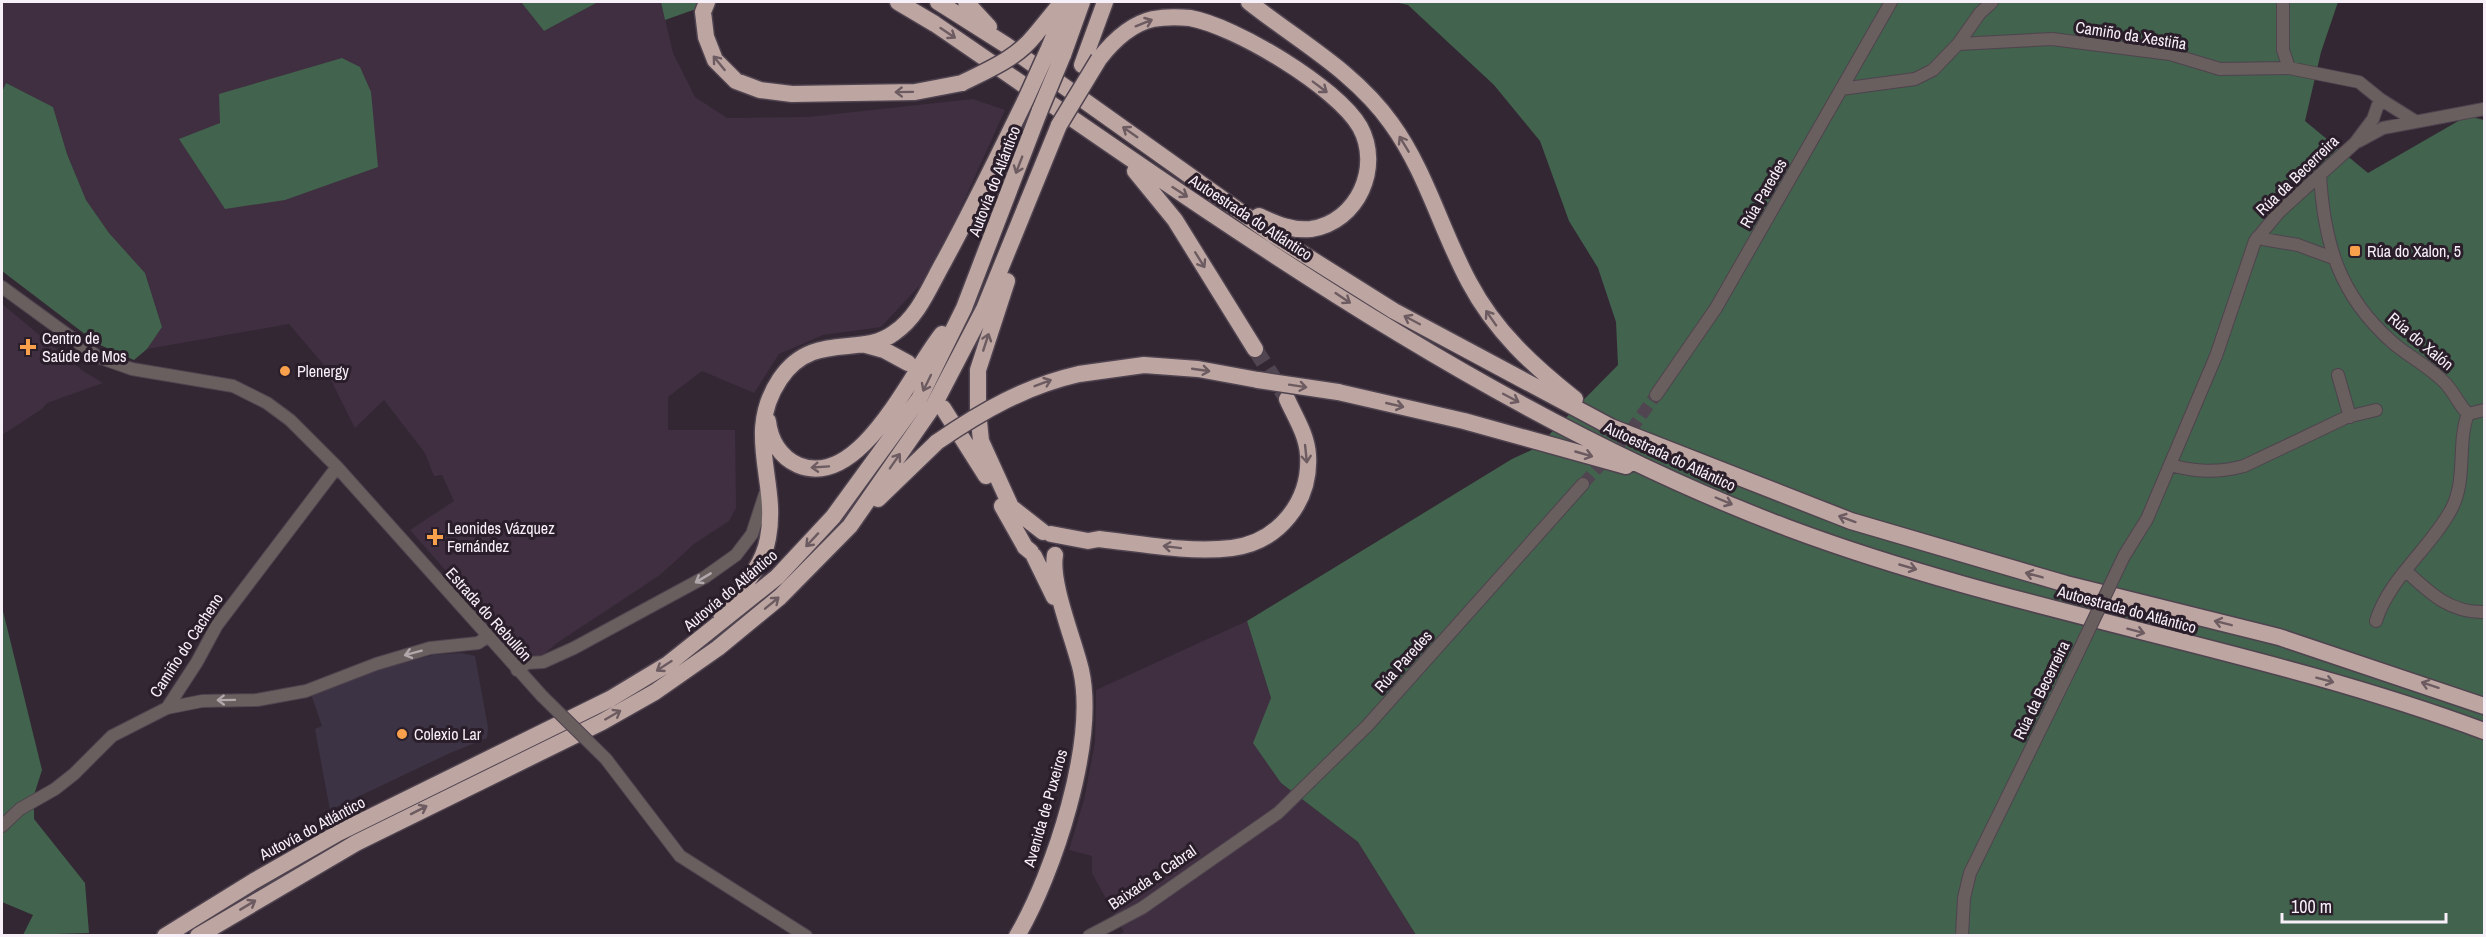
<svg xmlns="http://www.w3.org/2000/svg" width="2486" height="937" viewBox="0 0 2486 937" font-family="'Archivo Narrow',sans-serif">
<rect width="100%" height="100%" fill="#332734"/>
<!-- built -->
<path fill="#402f40" d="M2,2H521L544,31L598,2H661L673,53L695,97L727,118L808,117L973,99L1005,110L958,214L922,283L881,327L823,335L779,354L754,393L702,371L668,397V430H735L736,508L729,521L694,544L660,575L557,643L530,666L410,530L454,501L442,475L434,476L425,453L384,400L355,428L323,364L289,324L147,349L162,326L145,273L109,233L86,200L67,154L53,107L6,84L2,92Z
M2,304L83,371L103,383L47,403L42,409L2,435Z
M1247,621L1271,698L1281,783L1358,842L1416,935H1117L1124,932L1092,873V856L1069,850L1084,800L1095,742L1096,690Z"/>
<!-- education -->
<path fill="#3c3444" d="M461,653L475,656L488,728L487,738L450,753L330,810L315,729L322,726L311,694L372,671L433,655Z"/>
<!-- forest -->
<path fill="#42634d" d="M521,2H598L544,31Z
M661,2H698L696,9L665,20Z
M1394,2H2338L2321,52L2305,121L2368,173L2467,116L2484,120V935H1416L1358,842L1281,783L1253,743L1271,698L1247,621L1512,459L1536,448L1618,365L1616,322L1598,268L1569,221L1540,141L1494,85L1408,5Z
M342,58L360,67L371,92L378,167L285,200L225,209L179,139L220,123L219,94Z
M6,83L53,107L67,154L86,200L109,233L145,273L162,327L147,349L134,360L98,344L2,271V92Z
M2,607L42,770L34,795V819L85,883L89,933L23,935L33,915L2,902Z"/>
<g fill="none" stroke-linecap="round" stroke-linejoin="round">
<!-- minor-tunnel -->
<path stroke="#514551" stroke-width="12" stroke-dasharray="12 6" stroke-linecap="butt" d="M1583,484L1625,438L1656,395"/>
<!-- highway-tunnel -->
<path stroke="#514551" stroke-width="16" stroke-dasharray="16 8" stroke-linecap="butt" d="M1255,349L1287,399"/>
<!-- minor casing -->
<g stroke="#4f434f" stroke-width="14">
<path id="minor" d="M2283,2V50L2289,68
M1958,44L1980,13L1992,2
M1841,89L1915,79L1933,70L1958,44L2052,39L2170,54L2220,69L2289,68L2359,82L2380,99L2415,121
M2359,141L2383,128L2484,109
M2320,175C2324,243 2339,295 2392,342C2409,357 2432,368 2446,384C2455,394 2459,405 2468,414L2484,410
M2257,238L2298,245L2333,258
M2,287L98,357L132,369L233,386L267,403L290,420L337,467L542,696
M2338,375L2350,417
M1656,395L1716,308L1891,2
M2170,465C2196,472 2218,473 2244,466L2347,417L2376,410
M2124,556L2147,519L2216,356L2255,241L2279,212L2355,143L2373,119L2380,99
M2406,571C2430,593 2450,613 2484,612
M2376,621C2389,578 2431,548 2452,508C2467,478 2457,442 2468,414
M517,670L527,663L543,662L574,648L705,577L736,555L752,534L765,494
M167,708L202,701L257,700L306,691L376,664L430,648L478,643L487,637
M606,759L680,856L806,936
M2,826L20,809L55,789L74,774L112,736L167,708L197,662L217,625L337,467
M1089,936L1142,908L1278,813L1368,725L1583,484
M1962,936L1964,898L1970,873L2075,659"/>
</g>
<!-- highway casing -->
<g stroke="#4f434f" stroke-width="19">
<path id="highway" d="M707,2L703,12L706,37L715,60L736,81L760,90L792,94L915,92L962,83
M898,2L935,24C1207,210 1478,411 1788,528C2015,613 2258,647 2484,731
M938,2L1006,45L1273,235L1394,311L1611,427L1851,521L2066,584L2279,637L2484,706
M966,2L989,27
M1249,2C1298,41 1354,71 1391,123C1426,171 1441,230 1469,282C1495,331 1532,365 1575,399
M1035,35L1062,2
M1049,48L1068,2
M1063,55L1082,2
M1099,59C1113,41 1130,24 1153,19C1164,17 1178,17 1190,18C1235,26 1337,87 1360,127C1382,167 1358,222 1311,229C1292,231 1276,224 1259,216
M1082,65L1105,2
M1135,171L1175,220L1255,349
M1007,281L978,370V411L981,441L1011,507L1043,532
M866,345L884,350L908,363
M1079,374L1144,365L1198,369L1258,380
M1338,392L1464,421L1626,466
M943,408L986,476
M768,421C770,440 780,457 798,465C860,491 911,372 942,334
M878,499L937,442
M1002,506L1025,547L1031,552
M1051,534L1088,541L1099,539C1143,544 1188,553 1232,548C1279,542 1311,501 1308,455C1307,435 1295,417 1287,399
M1034,556L1054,597
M721,614C739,591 763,568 768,538C779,481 743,434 780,379C813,330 861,358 894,333C918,317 929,288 943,263C972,210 998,156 1025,101
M165,936L254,881L338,833L610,699L668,664L777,577L833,517L919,399L964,308L1040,110
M198,936L356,843L602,722L655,692L718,648L780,597L850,526L934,405L984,309L1059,125
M1017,936C1054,873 1097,742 1081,670C1074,640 1050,583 1055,555"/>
</g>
<!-- minor -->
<use href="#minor" stroke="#695f5e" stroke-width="12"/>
<!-- highway -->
<use href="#highway" stroke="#bda5a2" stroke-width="16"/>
<!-- minor-bridge casing -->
<g stroke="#4f434f" stroke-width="14" stroke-linecap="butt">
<path id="minor-bridge" d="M2075,659L2124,556
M542,696L606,759"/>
</g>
<!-- highway-bridge casing -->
<g stroke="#4f434f" stroke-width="19" stroke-linecap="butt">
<path id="highway-bridge" d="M962,83C988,70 1016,59 1035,35
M1025,101L1049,48
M1040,110L1063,55
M1059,125L1099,59
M1258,380L1338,392
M937,442C982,411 1026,386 1079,374"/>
</g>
<!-- minor-bridge -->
<use href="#minor-bridge" stroke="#695f5e" stroke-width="12"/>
<!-- highway-bridge -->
<use href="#highway-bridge" stroke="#bda5a2" stroke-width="16"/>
</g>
<!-- one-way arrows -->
<defs><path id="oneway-shaft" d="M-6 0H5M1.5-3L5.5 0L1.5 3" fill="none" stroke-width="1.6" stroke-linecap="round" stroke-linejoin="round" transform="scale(1.5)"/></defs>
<g stroke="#6c5b60">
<use href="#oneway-shaft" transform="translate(1144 23) rotate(-22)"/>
<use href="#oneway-shaft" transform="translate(948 33) rotate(34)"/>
<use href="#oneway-shaft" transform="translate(719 63) rotate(-129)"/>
<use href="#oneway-shaft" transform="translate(1320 87) rotate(37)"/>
<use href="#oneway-shaft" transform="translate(904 92) rotate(179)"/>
<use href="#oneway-shaft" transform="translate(1130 132) rotate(-145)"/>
<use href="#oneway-shaft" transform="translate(1404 144) rotate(-121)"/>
<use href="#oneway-shaft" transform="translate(1019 165) rotate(111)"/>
<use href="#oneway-shaft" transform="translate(1180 192) rotate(33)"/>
<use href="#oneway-shaft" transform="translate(1200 260) rotate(58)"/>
<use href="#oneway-shaft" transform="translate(1343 298) rotate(34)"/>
<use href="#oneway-shaft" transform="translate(1491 318) rotate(-125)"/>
<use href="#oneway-shaft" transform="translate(1412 320) rotate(-152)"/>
<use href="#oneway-shaft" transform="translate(986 342) rotate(-72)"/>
<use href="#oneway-shaft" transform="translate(1201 370) rotate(8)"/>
<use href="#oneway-shaft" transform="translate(927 383) rotate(116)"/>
<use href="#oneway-shaft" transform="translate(1043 383) rotate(-21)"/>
<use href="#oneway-shaft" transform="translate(1298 386) rotate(9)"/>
<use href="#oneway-shaft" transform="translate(1511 398) rotate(28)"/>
<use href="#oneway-shaft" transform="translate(1395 405) rotate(13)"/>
<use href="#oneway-shaft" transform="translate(1306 454) rotate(84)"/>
<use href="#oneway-shaft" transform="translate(1584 454) rotate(16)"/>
<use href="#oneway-shaft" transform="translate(895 461) rotate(-55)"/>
<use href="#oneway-shaft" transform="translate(820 467) rotate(176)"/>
<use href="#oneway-shaft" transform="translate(1724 501) rotate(23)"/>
<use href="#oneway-shaft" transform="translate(1847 519) rotate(-160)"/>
<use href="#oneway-shaft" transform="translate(812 540) rotate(133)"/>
<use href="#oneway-shaft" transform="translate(1172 547) rotate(-173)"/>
<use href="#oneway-shaft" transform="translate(1908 567) rotate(16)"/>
<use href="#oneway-shaft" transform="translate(2034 575) rotate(-165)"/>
<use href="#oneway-shaft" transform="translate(772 603) rotate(-39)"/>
<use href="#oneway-shaft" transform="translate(2223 623) rotate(-166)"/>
<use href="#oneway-shaft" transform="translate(2136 631) rotate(15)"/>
<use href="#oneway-shaft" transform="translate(664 666) rotate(147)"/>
<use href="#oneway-shaft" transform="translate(2325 680) rotate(15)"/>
<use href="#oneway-shaft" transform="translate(2430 685) rotate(-162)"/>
<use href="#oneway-shaft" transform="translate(613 715) rotate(-30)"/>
<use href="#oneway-shaft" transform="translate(419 810) rotate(-27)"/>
<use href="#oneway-shaft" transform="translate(248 905) rotate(-31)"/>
</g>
<g stroke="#b0a8ab">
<use href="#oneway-shaft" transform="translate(703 578) rotate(149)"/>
<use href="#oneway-shaft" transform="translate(413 653) rotate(165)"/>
<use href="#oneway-shaft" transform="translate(226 700) rotate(179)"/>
</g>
<!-- markers -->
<g fill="#f9a04c" stroke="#291e2a" stroke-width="2">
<rect x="2349" y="245" width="12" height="12" rx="3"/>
<path d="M25 338h6v6h6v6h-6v6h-6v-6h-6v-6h6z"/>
<circle cx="285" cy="371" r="6"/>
<path d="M432 528h6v6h6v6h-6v6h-6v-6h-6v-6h6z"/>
<circle cx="402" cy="734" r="6"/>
</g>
<g text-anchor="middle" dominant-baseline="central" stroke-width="6" stroke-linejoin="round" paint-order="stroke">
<!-- street labels -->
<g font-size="16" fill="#f8f0f8" stroke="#291e2a">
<text transform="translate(2131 35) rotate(9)">Camiño da Xestiña</text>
<text transform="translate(2297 175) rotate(-44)">Rúa da Becerreira</text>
<text transform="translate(994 181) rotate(-69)">Autovía do Atlántico</text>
<text transform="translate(1763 193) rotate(-60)">Rúa Paredes</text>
<text transform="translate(1251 217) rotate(33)">Autoestrada do Atlántico</text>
<text transform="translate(2421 341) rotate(40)">Rúa do Xalón</text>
<text transform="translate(1670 456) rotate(25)">Autoestrada do Atlántico</text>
<text transform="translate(730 590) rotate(-40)">Autovía do Atlántico</text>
<text transform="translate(2127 609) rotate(15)">Autoestrada do Atlántico</text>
<text transform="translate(489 614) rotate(48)">Estrada do Rebullón</text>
<text transform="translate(186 645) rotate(-57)">Camiño do Cacheno</text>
<text transform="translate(1403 661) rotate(-48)">Rúa Paredes</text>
<text transform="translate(2041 690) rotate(-64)">Rúa da Becerreira</text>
<text transform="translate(1045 808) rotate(-74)">Avenida de Puxeiros</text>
<text transform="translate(312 828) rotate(-28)">Autovía do Atlántico</text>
<text transform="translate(1152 877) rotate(-34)">Baixada a Cabral</text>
</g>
<!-- poi labels -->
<g font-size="16" fill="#f8f0f8" stroke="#291e2a" text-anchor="start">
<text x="2367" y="251">Rúa do Xalon, 5</text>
<text x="42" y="338">Centro de<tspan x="42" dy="18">Saúde de Mos</tspan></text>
<text x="297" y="371">Plenergy</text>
<text x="447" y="528">Leonides Vázquez<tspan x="447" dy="18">Fernández</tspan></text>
<text x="414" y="734">Colexio Lar</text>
</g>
</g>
<!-- border -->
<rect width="2486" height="937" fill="none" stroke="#f8f0f8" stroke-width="6"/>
<!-- scale -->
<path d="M2282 913v9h164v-9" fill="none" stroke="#f8f0f8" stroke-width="3"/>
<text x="2291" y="913" font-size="18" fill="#f8f0f8" stroke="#291e2a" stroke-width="4.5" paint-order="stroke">100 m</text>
</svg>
